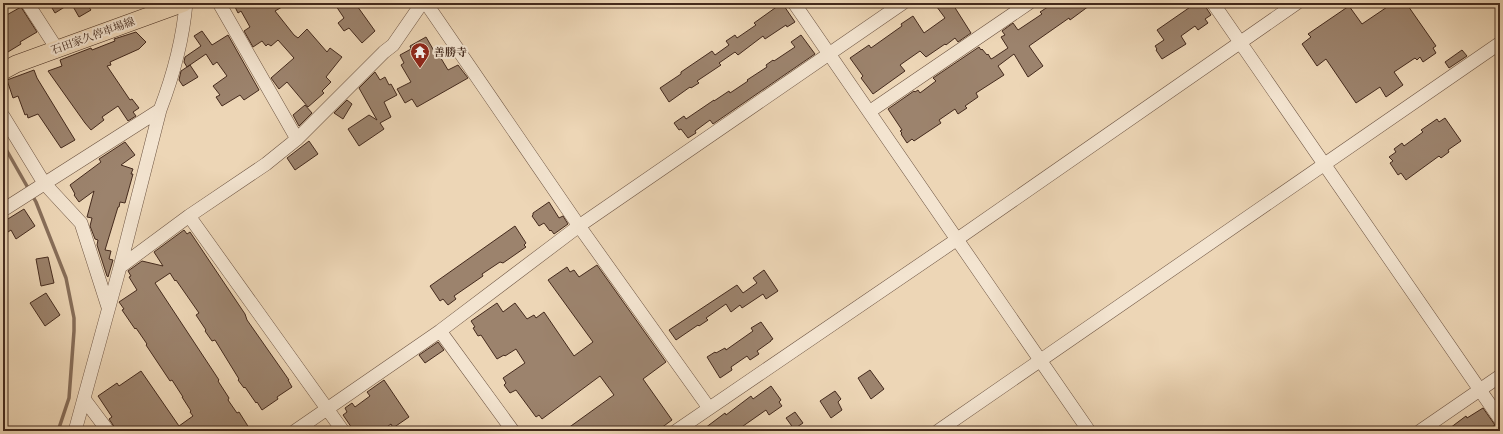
<svg xmlns="http://www.w3.org/2000/svg" width="1503" height="434" viewBox="0 0 1503 434" font-family="'IM FELL French Canon','Noto Serif JP',serif">
<rect width="100%" height="100%" fill="#edd6b6"/>
<filter id="stains"><feTurbulence type="fractalNoise" baseFrequency=".005" numOctaves="4"/><feColorMatrix values="0 0 0 0 .2 0 0 0 0 .09 0 0 0 0 .02 0 0 0 .5 -.17"/></filter>
<radialGradient id="worn" r=".72"><stop offset=".6" stop-color="#630" stop-opacity="0"/><stop offset="1" stop-color="#630" stop-opacity=".3"/></radialGradient>
<g fill="none" stroke-linecap="round" stroke-linejoin="round">
<!-- stream -->
<path stroke="#876e5a" stroke-width="3.5" d="M3,144L36,202L66,278L74,318V331L69,398L58,431"/>
</g>
<!-- building -->
<path fill="#9c836d" stroke="#442a1d" d="M49,3H86L91,10L79,17L71,3L55,13Z
M233,3H289L275,11L294,35L298,38L307,29L327,52L330,48L342,57L326,77L331,82L322,91L324,93L308,107L287,82L279,89L271,78L294,58L278,40L271,46L268,44L266,46L262,41L253,47L244,31L250,27L241,11L238,13Z
M334,3H355L375,31L362,43L349,28L344,31L338,23L344,18Z
M782,3L795,22L787,27L786,25L765,39L763,36L738,55L735,52L719,63L721,65L697,81L699,83L691,88L690,87L669,102L660,88L681,74V72L712,51L715,55L729,45L726,41L735,35L737,38L756,25L754,23Z
M934,3H952L971,33L958,42L955,38L946,45L945,44L926,57L920,51L900,65L905,71L873,94L861,78L863,76L850,58L869,45L871,48L902,26L901,24L913,16L924,33L945,18Z
M1054,3H1093L1070,20L1069,18L1029,46L1043,66L1028,77L1014,54L998,66L1004,75L976,93L978,97L965,106L967,108L958,114L955,109L939,120L941,123L914,141L912,139L907,143L901,134L902,133L900,131L902,130L888,109L914,91L915,92L918,90L920,93L936,81L933,78L979,47L981,50L982,49L987,55L988,54L991,59L993,58L1008,48L1001,37L1005,35L1002,31L1013,23L1018,30L1042,14L1040,12Z
M1196,3H1203L1211,15L1205,19L1208,23L1198,30L1195,26L1181,36L1186,44L1162,59L1156,50L1157,49L1155,46L1164,40L1157,30Z
M1393,3H1406L1436,46L1433,48L1436,53L1423,62L1420,57L1417,60L1415,58L1394,72L1403,85L1386,97L1380,87L1356,103L1326,59L1317,66L1302,44L1311,37L1308,34L1349,6L1362,24Z
M21,7L37,32L20,42L21,44L3,55V17Z
M202,31L212,45L228,35L259,90L244,100L240,95L222,106L216,97L220,95L213,86L227,76L217,62L213,65L206,54L187,67L184,62L185,57L201,46L194,36Z
M136,32L146,42L139,49L110,62L111,65L107,66L130,100L132,99L139,108L133,112L136,116L128,121L118,106L102,117L104,120L91,130L85,123L48,71L62,66L60,60L91,48L92,50L115,41L114,39Z
M801,35L815,54L713,124L710,120L695,131L696,133L688,138L681,129L679,130L674,123L684,116L686,119L714,100V101L729,91L730,93L748,81L747,80L767,67L766,65L773,60L774,61L795,47L791,42Z
M426,37L437,56L439,55L448,70L458,65L468,78L417,107L412,99L405,103L397,89L411,82L401,65L404,63L400,55L411,49L410,46Z
M1462,50L1467,56L1449,68L1445,62Z
M190,65L198,77L183,86L179,80L181,71Z
M34,70L37,78L75,140L61,148L38,114L28,118L27,114L25,115L18,96L13,98L7,80Z
M375,72L380,80L385,77L389,85L391,84L397,95L384,102L391,117L380,123L384,129L359,146L348,129L369,115L377,120L359,88Z
M347,100L352,104L343,119L334,113Z
M305,105L312,113L299,126L293,115Z
M1445,118L1461,141L1448,150L1449,152L1441,158L1439,156L1406,180L1401,173L1398,175L1390,163L1393,161L1389,157L1396,152L1394,149L1402,143L1404,146L1423,132L1421,130L1437,119L1439,122Z
M309,141L318,154L295,170L287,158Z
M125,142L135,155L121,165L133,169L131,174H133L125,203L120,202L119,207H118L105,250L111,251L109,259L113,260L108,277L107,276L97,245L98,240L95,239L90,226L92,218L87,217L94,191L79,202L74,195L75,194L70,185L101,162L99,159Z
M549,202L559,218L563,216L568,224L554,234L551,230L550,231L544,223L539,226L532,216L533,215V213Z
M24,209L35,226L16,239L11,230L8,232L3,222Z
M515,226L526,243L524,245L526,247L503,263L500,262L482,274L483,276L454,296L456,299L448,305L443,299L440,301L430,286Z
M184,230L187,234L190,232L245,314L247,320L289,380H288L292,387L277,397L278,399L262,410L257,402L256,403L245,387L244,388L238,380L239,379L215,340L212,341L205,331L206,330L196,315L199,313L176,280L175,281L170,273L155,283L219,380L218,381L229,398L228,400L237,413L239,412L251,431H117L109,419L112,417L98,396L117,383L119,386L141,371L179,426L193,416L190,412L191,411L182,397H183L172,380L170,381L146,345L147,344L136,328L135,329L122,310L124,309L119,302L137,290L129,277L131,276L128,271L142,261L163,266L154,252Z
M48,257L54,283L41,286L36,259Z
M597,265L666,362L643,379L672,420L657,431H564L614,395L600,376L542,419L539,415L536,417L516,390L510,393L504,385L506,383L503,378L525,363L516,349L505,356L504,355L497,359L481,335L478,336L473,328L475,327L471,321L497,303L503,312L515,303L527,319L534,315L536,318L544,312L574,356L593,342L548,280L567,267L570,272L574,270L579,277Z
M764,270L778,291L766,299L763,294L742,308L740,305L731,312L726,304L706,318L708,320L699,326L698,325L676,340L669,330L737,285L743,293L757,283L753,278Z
M46,293L60,315L45,326L30,303Z
M761,322L773,339L771,340V341L757,351L759,354L750,360L747,356L731,367L732,370L720,378L707,357L715,352L716,353L725,348L726,350L753,331L751,328Z
M438,342L444,350L425,363L419,355Z
M870,370L884,389L871,399L858,378Z
M384,380L409,417L393,428L391,424L381,431H354L343,415L347,412L345,408L352,403L355,407L370,396L367,392Z
M771,386L781,400L779,402L782,406L769,415L766,410L736,431H701L725,413L726,415L751,396L753,399Z
M835,391L841,399L838,402L842,410L831,418L820,401Z
M1483,408L1495,425L1486,431H1446L1466,416L1467,418Z
M795,412L803,423L794,429L786,418Z"/>
<g fill="none" stroke-linecap="round" stroke-linejoin="round">
<!-- minor casing -->
<g stroke="#6e5543" stroke-width="14">
<path id="minor" d="M29,3L28,4L57,49
M219,3L297,139
M426,3L579,226L709,408
M794,3L1089,431
M1213,3L1500,419
M869,112L1029,3
M3,116L44,183L81,223L108,307
M3,210L160,110
M189,216L343,431
M120,267L189,216L266,164L297,139L384,52L393,45L422,3
M440,331L513,431
M84,399L108,431
M75,431L120,267L160,110C173,76 183,39 186,3
M295,431L440,331L579,226L903,3
M676,431L956,240L1297,3
M938,431L1500,43
M1420,431L1500,376"/>
</g>
<!-- major casing -->
<g stroke="#442a1d" stroke-width="18">
<path id="major" d="M3,71L16,64L184,3"/>
</g>
<!-- minor -->
<use href="#minor" stroke="#f3e4d0" stroke-width="13"/>
<!-- major -->
<use href="#major" stroke="#edd6b6" stroke-width="17"/>
</g>
<!-- icons -->
<defs>
<g id="temple-pin" transform="scale(1)"><path d="M0 17L-7.5 6A9.5 9.5 0 1 1 7.5 6Z" fill="#8f2418" stroke="#f3e4d0"/><path d="M0-6L5-2H3V0L6.5 2.5H4V6H1.5V3h-3V6H-4V2.5H-6.5L-3 0V-2H-5Z" fill="#fff"/></g>
</defs>
<g fill-rule="evenodd">
<use href="#temple-pin" x="420" y="52"/>
</g>
<g text-anchor="middle" dominant-baseline="central" stroke-width="4" stroke-linejoin="round" paint-order="stroke">
<!-- street labels -->
<g font-size="11" fill="#442a1d" stroke="#f3e4d0">
<text transform="translate(93 36) rotate(-20)">石田家久停車場線</text>
</g>
<!-- poi labels -->
<g font-size="11" font-weight="bold" fill="#442a1d" stroke="#f3e4d0" text-anchor="start">
<text x="434" y="52">善勝寺</text>
</g>
</g>
<!-- margin -->
<rect width="1503" height="434" fill="none" stroke="#edd6b6" stroke-width="16"/>
<rect x="4" y="4" width="1495" height="426" fill="none" stroke="#442a1d" stroke-width="2"/>
<rect x="8" y="8" width="1487" height="418" fill="none" stroke="#442a1d"/>
<rect width="100%" height="100%" filter="url(#stains)"/>
<rect width="100%" height="100%" fill="url(#worn)"/>
</svg>
